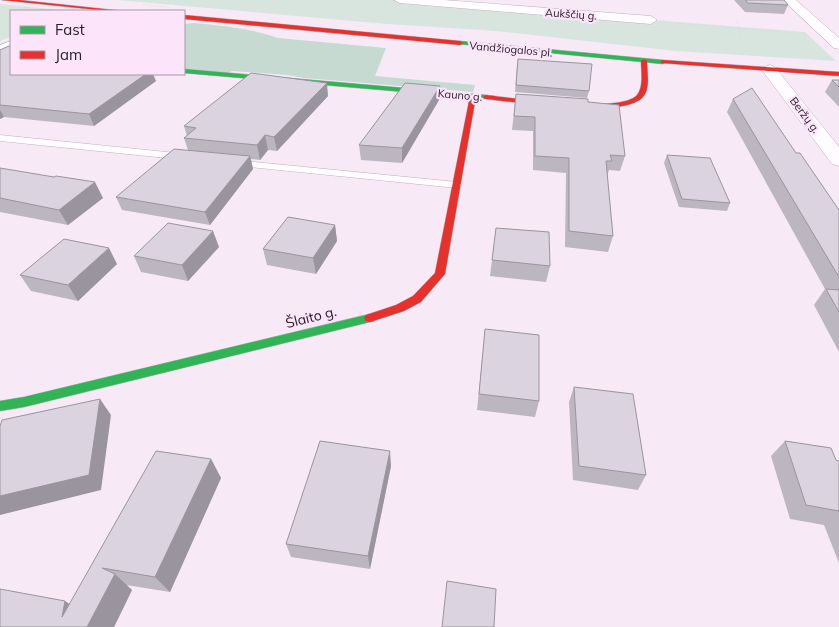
<svg xmlns="http://www.w3.org/2000/svg" width="839" height="627" viewBox="0 0 839 627" font-family="Mulish,sans-serif">
<rect width="100%" height="100%" fill="#f7eaf6"/>
<!-- green -->
<path fill="#d8e5df" d="M117,0H400L805,32L836,61L675,51L496,31L387,24Z
M0,4L62,10L65,11H11V37L0,41Z"/>
<!-- forest -->
<path fill="#c6dad1" d="M194,23C223,26 250,28 278,38L386,48L375,76L475,85L473,92L304,78L287,75L232,71L225,74L184,71V24Z"/>
<g fill="none" stroke-linecap="round" stroke-linejoin="round">
<!-- lane casing -->
<g stroke="#bcb2bc" stroke-width="1">
<path id="lane" d="M0,135L186,154L191,157L186,160L0,141Z
M234,160L457,182L462,185L457,188L230,165V161Z"/>
</g>
<!-- street casing -->
<g stroke="#bcb2bc" stroke-width="1">
<path id="street" d="M394,0H444L651,16L657,20L651,24L400,3Z
M783,0H796L839,38V49L834,48Z
M11,41V50L0,54V45Z
M770,65L775,67L839,147V166L832,164L762,70L765,67Z"/>
</g>
<!-- fast casing -->
<g stroke="#bcb2bc" stroke-width="1">
<path id="fast" d="M460,41L663,60L666,62L663,64L458,44Z
M184,69L486,95L489,97L486,99L184,73Z
M370,314L374,315L376,318L374,321L24,407L0,411V401L24,397Z"/>
</g>
<!-- jam casing -->
<g stroke="#bcb2bc" stroke-width="1">
<path id="jam" d="M2,0H19L123,11H108Z
M184,15L460,41L463,43L460,45L184,19Z
M644,59L647,61C647,73 651,89 642,98C620,119 516,102 486,99L483,97L486,95C512,98 621,114 637,95C644,86 641,71 641,61Z
M663,60L839,72V76L661,63V61Z
M473,94L476,96L445,274L421,302L404,311L370,322L366,321L364,318L366,315L396,305L413,296L435,273L470,96Z"/>
</g>
<!-- path -->
<path stroke="#d5d1d5" stroke-width="1" stroke-dasharray="0.5 2" stroke-linecap="butt" d="M143,5L169,7
M737,21L743,45
M675,23L790,33
M203,49L216,44"/>
<!-- lane -->
<use href="#lane" fill="#fefcfe" fill-rule="evenodd"/>
<!-- street -->
<use href="#street" fill="#fefcfe" fill-rule="evenodd"/>
<!-- fast -->
<use href="#fast" fill="#30b455" fill-rule="evenodd"/>
<!-- jam -->
<use href="#jam" fill="#e5322d" fill-rule="evenodd"/>
</g>
<!-- wall -->
<path fill="#bcb6c1" d="M734,0H784L788,5L784,14L745,12Z
M0,50L156,81L94,126L4,117L0,119Z
M517,65L589,91L587,98L515,92Z
M832,80H839V107L825,92Z
M516,94L588,102L625,156L620,171L609,170L607,176L613,236L608,252L565,247L566,173L533,170V131L512,130Z
M328,96L277,151L268,150L260,160L251,159L253,169L210,225L122,210L116,197L188,150L184,138L187,136L184,126Z
M733,99L796,153L839,210V352L814,305L825,289L727,112Z
M439,100L402,163L361,160L359,145Z
M667,155L730,203L727,211L679,207L664,163Z
M0,168L103,198L68,225L0,212Z
M335,225L337,241L316,274L267,265L263,249Z
M496,228L550,266L546,282L490,276Z
M219,247L188,281L141,272L134,256Z
M117,264L78,301L31,291L20,275Z
M485,329L539,401L535,417L477,410Z
M574,387L646,475L638,490L573,480L569,402Z
M785,441L839,461V563L824,525L790,519L771,456Z
M211,459L221,478L170,592L126,585L132,590L114,627H0L65,601L69,604Z
M391,466L370,569L291,557L286,544Z"/>
<!-- shaded-wall -->
<path fill="#99949d" d="M146,74H153L156,81L94,126L89,114Z
M327,83L328,96L277,151L274,137Z
M440,86L439,100L402,163V148Z
M0,110L4,117L0,119Z
M265,135L268,150L260,160L257,145Z
M250,156L253,169L210,225L205,212Z
M95,182L103,198L68,225L59,210Z
M335,225L337,241L316,274L313,258Z
M213,231L219,247L188,281L182,265Z
M109,248L117,264L78,301L68,285Z
M100,399L111,415L101,490L0,515V496Z
M390,451L391,466L370,569L368,556Z
M211,459L221,478L170,592L155,577Z
M115,574L132,590L114,627H87Z
M65,601L85,615L62,617Z"/>
<!-- building -->
<path fill="#dbd4e0" stroke="#99949d" d="M745,0H784L788,5L748,3Z
M11,45V74H146L89,114L0,105V50Z
M518,59L592,64L589,91L516,85Z
M251,73L327,83L274,137L265,135L257,145L184,138L196,128L184,126Z
M832,80H839V87Z
M405,83L440,86L402,148L359,145Z
M752,88L796,153H800L839,210V277L733,99Z
M516,94L588,99V102L619,105L625,156L610,155L612,161H606L613,236L569,231V158L535,156V117L514,116Z
M174,149L250,156L205,212L116,197Z
M667,155L710,158L730,203L682,199Z
M0,168L54,177L56,176L95,182L59,210L0,198Z
M288,217L335,225L313,258L263,249Z
M168,223L213,231L182,265L134,256Z
M496,228L549,232L550,266L492,260Z
M64,239L109,248L68,285L20,275Z
M826,289L839,290V312Z
M485,329L539,335V401L479,394Z
M574,387L633,394L646,475L579,466Z
M100,399L89,475L0,496V426L2,420Z
M320,441L390,451L368,556L286,544Z
M785,441L831,448L836,460L839,461V511L806,505Z
M156,451L211,459L155,577L102,568L115,574L87,627H0V589L65,601L62,617Z
M447,581L496,589L494,627H442Z"/>
<g text-anchor="middle" dominant-baseline="central" stroke-width="4.5" stroke-linejoin="round" paint-order="stroke">
<!-- far-street labels -->
<g font-size="11" fill="#292028" stroke="#fce5fb">
<text transform="translate(571 14) rotate(4)">Aukščių g.</text>
<text transform="translate(511 49) rotate(5)">Vandžiogalos pl.</text>
<text transform="translate(460 95) rotate(5)">Kauno g.</text>
<text transform="translate(805 115) rotate(53)">Beržų g.</text>
</g>
<!-- street labels -->
<g font-size="14" fill="#292028" stroke="#fce5fb">
<text transform="translate(311 317) rotate(-14)">Šlaito g.</text>
</g>
</g>
<!-- legend -->
<rect x="10" y="10" width="175" height="65" fill="#fce5fb" stroke="#a896a7"/>
<rect x="20" y="26" width="25" height="8" fill="#30b455" stroke="#a896a7"/>
<text x="55" y="35" font-size="15" fill="#292028">Fast</text>
<rect x="20" y="51" width="25" height="8" fill="#e5322d" stroke="#a896a7"/>
<text x="55" y="60" font-size="15" fill="#292028">Jam</text>
</svg>
